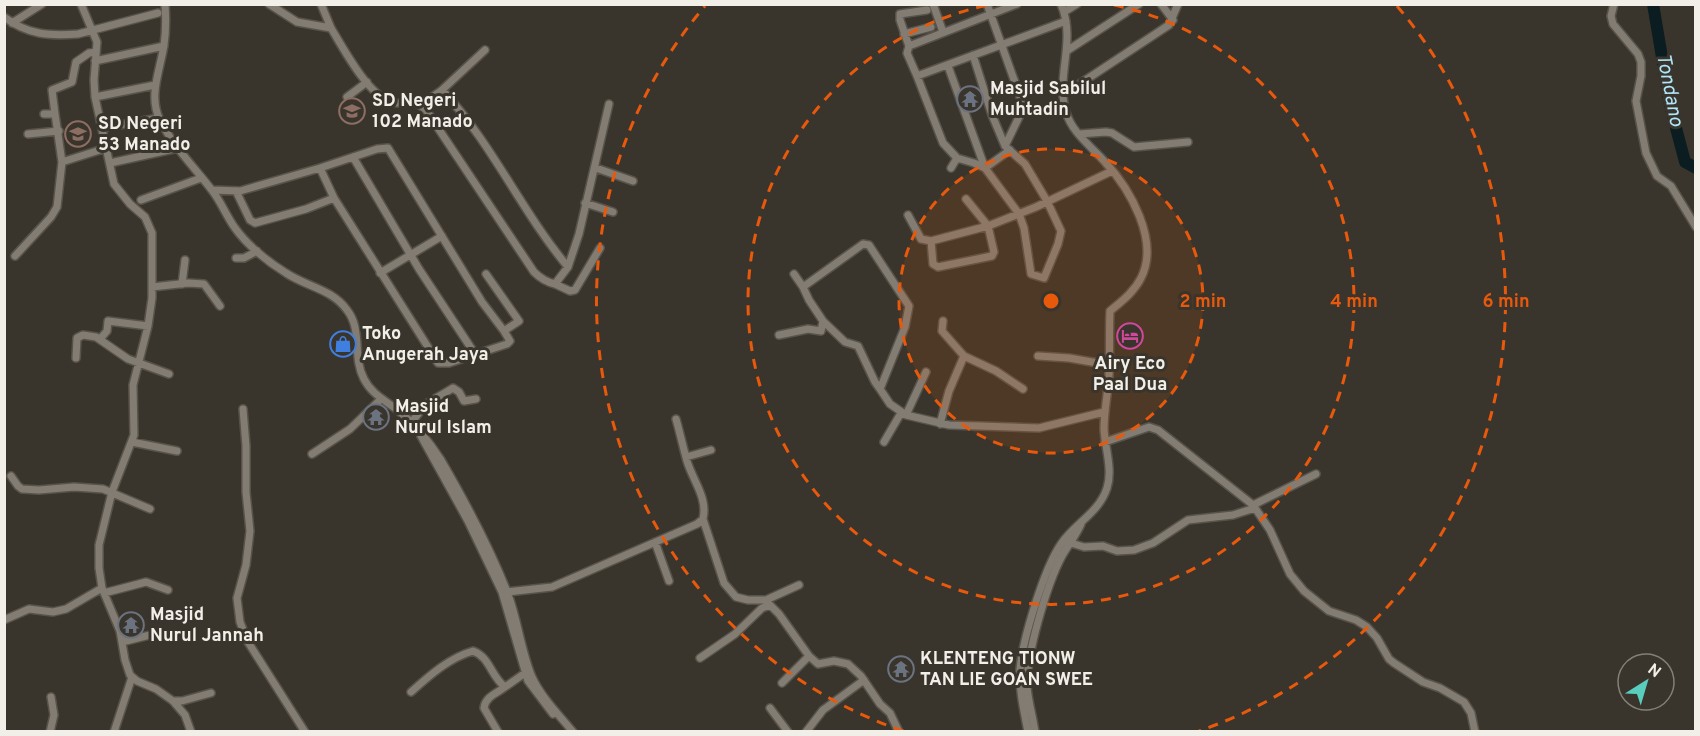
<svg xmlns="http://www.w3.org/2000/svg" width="1700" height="736" viewBox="0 0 1700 736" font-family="Overpass,sans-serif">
<rect width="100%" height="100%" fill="#3a352c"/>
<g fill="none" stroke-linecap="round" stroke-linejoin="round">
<!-- river -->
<path stroke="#0c1d22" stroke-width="12" d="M1653,4L1670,105L1685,162L1696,168"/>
<!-- street casing -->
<g stroke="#57534b" stroke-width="10">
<path id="street" d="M81,4L97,42L94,80L95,97L114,184L130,204L145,217L152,233V298L148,326L133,385L134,435L112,492L99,545V568L102,588L120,631L125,660L130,675L137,681L156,689L173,701L185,715L191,732
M165,4C166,18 166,32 164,45C160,71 148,96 160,120C173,146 194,167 211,189C221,201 226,216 235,228C247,245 268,262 286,273C307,287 332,289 347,310C363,330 352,357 364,379C372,395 387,401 400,412C416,425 430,443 441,460C466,503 490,548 508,594C518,621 521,651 532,677C541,697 559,715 573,732
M269,4L297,22L331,28C343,48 368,95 391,102C406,106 411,96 426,110L534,272C541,279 546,282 555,284L568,267L579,234L609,104
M321,4L331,28
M933,4L943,32
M987,4L1022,102L1020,115L1005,146
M1017,4L909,46L907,53L917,76L1066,21
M1161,4L1173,20
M1614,4L1611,16L1613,24L1638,54L1641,62V76L1636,101L1646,153L1657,176L1671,186L1696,227
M1064,12L1077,4
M4,17C28,35 49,36 78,34L158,13
M12,23L42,4
M904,34L931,27
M909,46L900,20V14L927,10
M1068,50L1139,4
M95,61L164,46
M948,66L985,168L1010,150
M917,76L943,143L957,158L974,163L985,168L1019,214L1024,228L1031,274L1044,278L1058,244L1061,231L1047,201L1025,164L1005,146L992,115L973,55
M442,90C492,143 521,211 568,267
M1062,90L1078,85L1169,25L1178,4
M95,97L155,85
M347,97L367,82
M421,105L442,90L485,50
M44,114H55L62,162
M55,114L52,90L72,82L76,62L89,53L96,52
M102,128L159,118
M28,134L59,131
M1079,134L1106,132L1112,133L1134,147L1188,142
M353,157L419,269L475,354
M110,163L178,148
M320,168L377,149L388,148L482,302L504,331L519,321L486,274
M596,168L633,181
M951,168L957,158
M212,190L240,191L320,168L334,198L438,363H449L507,344L510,341L504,331
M236,191L250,220L255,223L306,209L334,198
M141,200L201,178
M585,203L613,212
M908,215L921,239L931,241L988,226L1036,207L1112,171
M931,241L933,264L938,267L992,256L994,252L988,226L966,199
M15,256L51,217L57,207L62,162L106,148
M236,258H244L257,251
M380,273L442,236
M794,274L803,287L863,244L869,245L909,306L905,327L880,389L890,404L906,415L949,425L1039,428L1104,412
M182,284L185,260
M555,284L570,291L575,290L600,248
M152,287L188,283L204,284L220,306
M803,287L809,300L823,321
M943,321L942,331L964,356L996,371L1023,389
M779,335L808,329L821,331L823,321L845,342L858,346L875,382L880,389
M100,339L107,331L108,321L148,326
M1038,356L1069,358L1109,365
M76,358L77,338L83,335L96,337L128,359L169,374
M243,409L246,446V492L250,531L246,565L237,598L240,622L248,642L305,732
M906,415L926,372
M411,423L426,404L453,388L459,392L464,401L476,399
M940,424L949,391L964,356
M421,436L468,521L502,592L528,681L553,714
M132,442L177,451
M884,442L901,413
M1105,442L1149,427L1158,430L1253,505L1270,530L1290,574L1304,591L1329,611L1356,620L1367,627L1377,638L1389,659L1394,663L1423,682L1440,688L1464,702L1471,713L1475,732
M312,454L350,429L381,399
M686,457L711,450
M11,476L18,486L22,489L39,490L74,487L103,489L150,509
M1253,505L1316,474
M703,519L724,583L736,597L748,600H766L799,585
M655,542L669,581
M1071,543L1084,547L1103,546L1117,551L1134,550L1153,543L1188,520L1233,515L1255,508
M507,592L552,587L697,524L703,519C708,498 693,481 687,461C683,447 680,433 676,419
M104,593L146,582L168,590
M4,620L29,609L53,612L66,609L102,588
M122,642L154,634
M700,658L735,634L762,608L770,605L779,614L809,656
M782,683L809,656L818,664L834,661L848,664L861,676L880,704L890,713L899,732
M411,692C430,675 449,658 473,651C490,657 491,677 505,687L525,673
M173,701H182L211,693
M770,708L788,732
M50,732L54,715L51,697
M114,732L132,677
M498,732L484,708C485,697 497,693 505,687
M806,732L823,710L864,680
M1028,732C1024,711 1019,690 1020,669C1023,638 1044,569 1061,544C1075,523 1099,513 1107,488C1113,470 1105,448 1104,429C1104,411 1108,393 1109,375C1110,354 1109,332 1110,311C1122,301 1134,292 1141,278C1160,241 1130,189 1105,162C1092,147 1072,133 1066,112C1055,76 1077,42 1061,4
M1035,732C1033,717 1028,701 1027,686C1026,655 1047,584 1062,556C1068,545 1076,536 1081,524"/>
</g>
<!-- street -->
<use href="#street" stroke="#827c72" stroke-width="7"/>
</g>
<!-- distance rings -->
<circle cx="1051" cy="301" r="152" fill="#e8590c" fill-opacity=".12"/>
<g fill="none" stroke="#e8590c" stroke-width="3" stroke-dasharray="10 8">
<circle cx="1051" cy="301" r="152"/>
<path d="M1114 5A303 303 0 1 1 988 5"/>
<path d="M903 731A455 455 0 0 1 705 6M1397 6A455 455 0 0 1 1199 731"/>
</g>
<!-- icons -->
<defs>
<g id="temple-ring" transform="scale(1.35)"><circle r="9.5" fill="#3a352c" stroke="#6b7280" stroke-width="1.5"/><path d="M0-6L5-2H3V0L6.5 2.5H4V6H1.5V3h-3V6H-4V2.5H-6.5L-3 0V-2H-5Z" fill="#6b7280"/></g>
<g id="school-ring" transform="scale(1.35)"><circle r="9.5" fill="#3a352c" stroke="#8d6e63" stroke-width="1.5"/><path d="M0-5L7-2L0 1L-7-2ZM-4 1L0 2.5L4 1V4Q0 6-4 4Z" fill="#8d6e63"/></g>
<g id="hotel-ring" transform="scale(1.35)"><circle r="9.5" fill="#3a352c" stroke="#d1479c" stroke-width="1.5"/><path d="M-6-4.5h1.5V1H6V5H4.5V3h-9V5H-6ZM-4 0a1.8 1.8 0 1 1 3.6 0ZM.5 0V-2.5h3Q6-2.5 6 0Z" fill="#d1479c"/></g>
<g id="shop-ring" transform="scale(1.35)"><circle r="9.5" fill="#3a352c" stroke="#3f7fe0" stroke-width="1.5"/><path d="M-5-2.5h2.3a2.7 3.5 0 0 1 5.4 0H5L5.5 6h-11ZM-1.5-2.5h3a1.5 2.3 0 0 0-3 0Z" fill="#3f7fe0"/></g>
</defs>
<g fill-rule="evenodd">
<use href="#temple-ring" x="970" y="99"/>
<use href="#school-ring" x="352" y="111"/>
<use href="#school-ring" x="78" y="134"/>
<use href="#hotel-ring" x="1130" y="336"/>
<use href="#shop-ring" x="343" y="344"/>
<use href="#temple-ring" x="376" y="417"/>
<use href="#temple-ring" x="131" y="625"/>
<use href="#temple-ring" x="901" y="669"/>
</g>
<g text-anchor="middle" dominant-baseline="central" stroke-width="6" stroke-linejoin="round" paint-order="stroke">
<!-- poi labels -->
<g font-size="18" font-weight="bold" fill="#f2efe9" stroke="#3a352c" text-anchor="start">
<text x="990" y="89">Masjid Sabilul<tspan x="990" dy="21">Muhtadin</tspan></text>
<text x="372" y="101">SD Negeri<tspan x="372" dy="21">102 Manado</tspan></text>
<text x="98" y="124">SD Negeri<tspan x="98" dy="21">53 Manado</tspan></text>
<text x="362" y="334">Toko<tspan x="362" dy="21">Anugerah Jaya</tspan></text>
<text x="1130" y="364" text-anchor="middle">Airy Eco<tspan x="1130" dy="21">Paal Dua</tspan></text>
<text x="395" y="407">Masjid<tspan x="395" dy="21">Nurul Islam</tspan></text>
<text x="150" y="615">Masjid<tspan x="150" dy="21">Nurul Jannah</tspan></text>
<text x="920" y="659">KLENTENG TIONW<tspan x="920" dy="21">TAN LIE GOAN SWEE</tspan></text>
</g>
<!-- water labels -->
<g font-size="20" font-style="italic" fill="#b0e6fb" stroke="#3a352c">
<text transform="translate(1669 90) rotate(79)">Tondano</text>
</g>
</g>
<circle cx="1051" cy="301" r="9" fill="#e8590c" stroke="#3a352c" stroke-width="3"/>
<g font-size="18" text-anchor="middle" font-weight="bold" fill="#e8590c" stroke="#3a352c" stroke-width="6" stroke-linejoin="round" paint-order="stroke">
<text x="1203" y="307">2 min</text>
<text x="1354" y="307">4 min</text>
<text x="1506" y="307">6 min</text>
</g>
<!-- border -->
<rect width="1700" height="736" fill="none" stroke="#f2efe9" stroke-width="12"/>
<!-- north arrow -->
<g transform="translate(1646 682) rotate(37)"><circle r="28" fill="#3a352c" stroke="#847f78" stroke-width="1.5"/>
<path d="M0-4.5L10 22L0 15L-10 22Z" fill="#59cebe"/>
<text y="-9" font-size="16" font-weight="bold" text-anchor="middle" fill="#f2efe9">N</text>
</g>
</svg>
